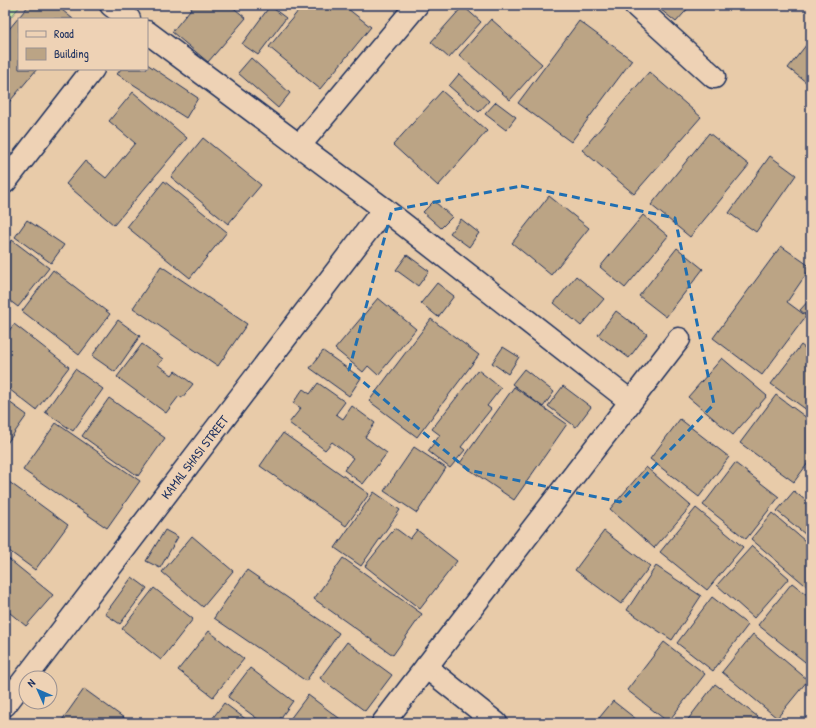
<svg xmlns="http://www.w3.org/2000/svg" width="816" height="728" viewBox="0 0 816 728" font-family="'Patrick Hand',sans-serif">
<rect width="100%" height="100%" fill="#e8cba9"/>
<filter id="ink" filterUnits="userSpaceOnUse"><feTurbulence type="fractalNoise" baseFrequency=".025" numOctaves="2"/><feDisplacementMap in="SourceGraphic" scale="8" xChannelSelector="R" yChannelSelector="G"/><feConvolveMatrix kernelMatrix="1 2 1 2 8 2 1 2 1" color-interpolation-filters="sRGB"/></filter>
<g filter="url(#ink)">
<!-- green -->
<path fill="#c8e39a" stroke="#72897c" d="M5,5H21L5,24Z"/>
<!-- building -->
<path fill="#bba485" stroke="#1b2f5e" d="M29,5H56L73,19H19V69H37L5,107V34Z
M194,5H230L246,18L208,62L172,32Z
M303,5H343L371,27L320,89L269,47Z
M655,5H691L676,22Z
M270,6L286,18L258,55L242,44Z
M463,6L481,22L449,58L431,42Z
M491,19L542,64L510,100L459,55Z
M579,21L632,60L571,142L518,103Z
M807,44L811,47V86L788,68Z
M251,58L290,93L278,108L238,73Z
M147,64L198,98L186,118L117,74L121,69H147Z
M649,72L701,117L634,194L582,150Z
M459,74L489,101L479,112L449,86Z
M442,91L487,131L438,186L393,145Z
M133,92L187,138L114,225L66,184L85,161L106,178L135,143L109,121Z
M496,102L516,117L506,130L485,114Z
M709,133L749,165L690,237L651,205Z
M203,138L261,185L228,224L171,177Z
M770,156L796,175L756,232L729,213Z
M164,181L227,232L190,278L127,227Z
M549,196L589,228L551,275L512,243Z
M434,201L452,217L441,228L423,212Z
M643,215L668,236L625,288L600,267Z
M461,219L479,233L469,247L450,233Z
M27,220L64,245L51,263L15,237Z
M12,240L49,268L18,307L5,297V249Z
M781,246L811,267L787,302L806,316L762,375L713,338Z
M677,248L703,269L666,317L639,296Z
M407,255L429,271L418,286L396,270Z
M161,266L247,324L218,366L133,308Z
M53,270L110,314L79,355L22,311Z
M576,276L604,299L581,326L554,303Z
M437,283L454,296L438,317L421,303Z
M378,298L416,329L378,375L368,366L363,372L335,349Z
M811,298V319L800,310Z
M616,311L647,334L629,358L598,335Z
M431,319L479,355L417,437L369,401Z
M118,320L140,336L115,372L92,356Z
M14,324L69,367L36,410L5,386V336Z
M142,344L163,359L158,365L172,375L175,371L193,384L182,398L179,396L166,413L117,377Z
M801,345L811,353V413L771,384Z
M503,347L519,357L508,374L492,363Z
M323,351L361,378L349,396L310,368Z
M722,358L767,396L733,435L688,397Z
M75,369L103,389L73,431L45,412Z
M524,369L554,392L543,407L512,384Z
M478,370L501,388L487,406L491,409L461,447L465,450L450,468L428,451L440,435L432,429Z
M318,383L345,402L336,414L343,419L352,406L375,423L365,437L387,453L363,484L344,470L353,458L332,442L325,450L289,423L301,408L293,403L303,389L310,394Z
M563,386L591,407L576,427L548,406Z
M514,387L567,424L514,500L460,463Z
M776,395L811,421V459L794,482L740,443Z
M109,398L165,438L138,476L82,436Z
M5,399L27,415L5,446Z
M680,419L729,457L699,497L650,459Z
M56,423L140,481L107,528L23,470Z
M283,433L369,494L346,526L260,466Z
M414,447L446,468L417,513L384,491Z
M735,463L779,497L746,539L703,505Z
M646,467L691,506L654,548L610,509Z
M5,479L68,525L35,570L5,548Z
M794,491L811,505V539L777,511Z
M374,492L400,510L361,566L335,548Z
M696,508L743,547L707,590L660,552Z
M772,513L811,546V590L751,539Z
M395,528L410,539L417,530L457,561L420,609L365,566Z
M165,530L178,537L160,568L146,561Z
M604,531L650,566L621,604L575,570Z
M192,536L233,571L203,607L162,572Z
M752,546L789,578L754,618L717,585Z
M5,556L53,595L26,626L5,609Z
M343,558L422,614L393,655L314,599Z
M656,566L701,596L672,640L627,610Z
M247,570L339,633L306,681L214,618Z
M132,577L147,588L120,624L105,614Z
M792,583L811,598V662L809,665L758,625Z
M154,588L193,619L161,660L122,629Z
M712,597L748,625L713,671L677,643Z
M209,631L244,659L213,697L178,670Z
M753,634L808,680L777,718L722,672Z
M347,642L392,675L365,711L320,678Z
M664,642L705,674L668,722L627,690Z
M250,668L293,701L277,723H263L228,697Z
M715,684L766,723H687L686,722Z
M84,689L131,723H60Z
M308,695L343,721L341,723H287Z
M613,701L641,723H595Z
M224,703L251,723H209Z"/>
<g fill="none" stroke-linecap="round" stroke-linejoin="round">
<!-- minor casing -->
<g stroke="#1b2f5e" stroke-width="25">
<g id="minor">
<path d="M111,5L129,19"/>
<path d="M635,5L714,77"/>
<path d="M147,32L384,209L630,401"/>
<path d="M300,145L417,5"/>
<path d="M5,182L93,69"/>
<path d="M426,667L496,723"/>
<path id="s1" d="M5,705L384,209"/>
<path d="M383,723L679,339"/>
</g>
</g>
<!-- minor -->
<use href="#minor" stroke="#eed2b5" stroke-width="22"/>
</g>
</g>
<!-- marked area -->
<path fill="none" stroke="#1f6fb2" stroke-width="3" stroke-dasharray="8 5" stroke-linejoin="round" d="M521,186L675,218L714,404L620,502L468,470L349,370L392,210Z"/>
<g text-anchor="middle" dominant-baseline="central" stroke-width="3" stroke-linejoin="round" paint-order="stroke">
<!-- street labels -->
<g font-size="13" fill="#1b2f5e" stroke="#eed2b5">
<text stroke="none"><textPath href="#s1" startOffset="312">KAMAL SHASI STREET</textPath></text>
</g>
</g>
<!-- margin -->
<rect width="816" height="728" fill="none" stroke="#eed2b5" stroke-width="20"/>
<rect x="10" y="10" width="796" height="708" fill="none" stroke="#1b2f5e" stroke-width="1.5" filter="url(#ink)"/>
<!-- legend -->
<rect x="18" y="18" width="130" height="52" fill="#eed2b5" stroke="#9a9192"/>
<rect x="26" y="31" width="20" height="6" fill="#eed2b5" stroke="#9a9192"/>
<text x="54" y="38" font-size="12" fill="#1b2f5e">Road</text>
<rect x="26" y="48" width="20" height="12" fill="#bba485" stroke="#9a9192"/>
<text x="54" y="58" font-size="12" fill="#1b2f5e">Building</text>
<!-- north arrow -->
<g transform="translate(38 690) rotate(315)"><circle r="19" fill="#eed2b5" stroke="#9a9192"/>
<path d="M0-3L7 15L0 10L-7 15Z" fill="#1f6fb2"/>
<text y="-6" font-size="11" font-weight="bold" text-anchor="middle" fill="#1b2f5e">N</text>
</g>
</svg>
